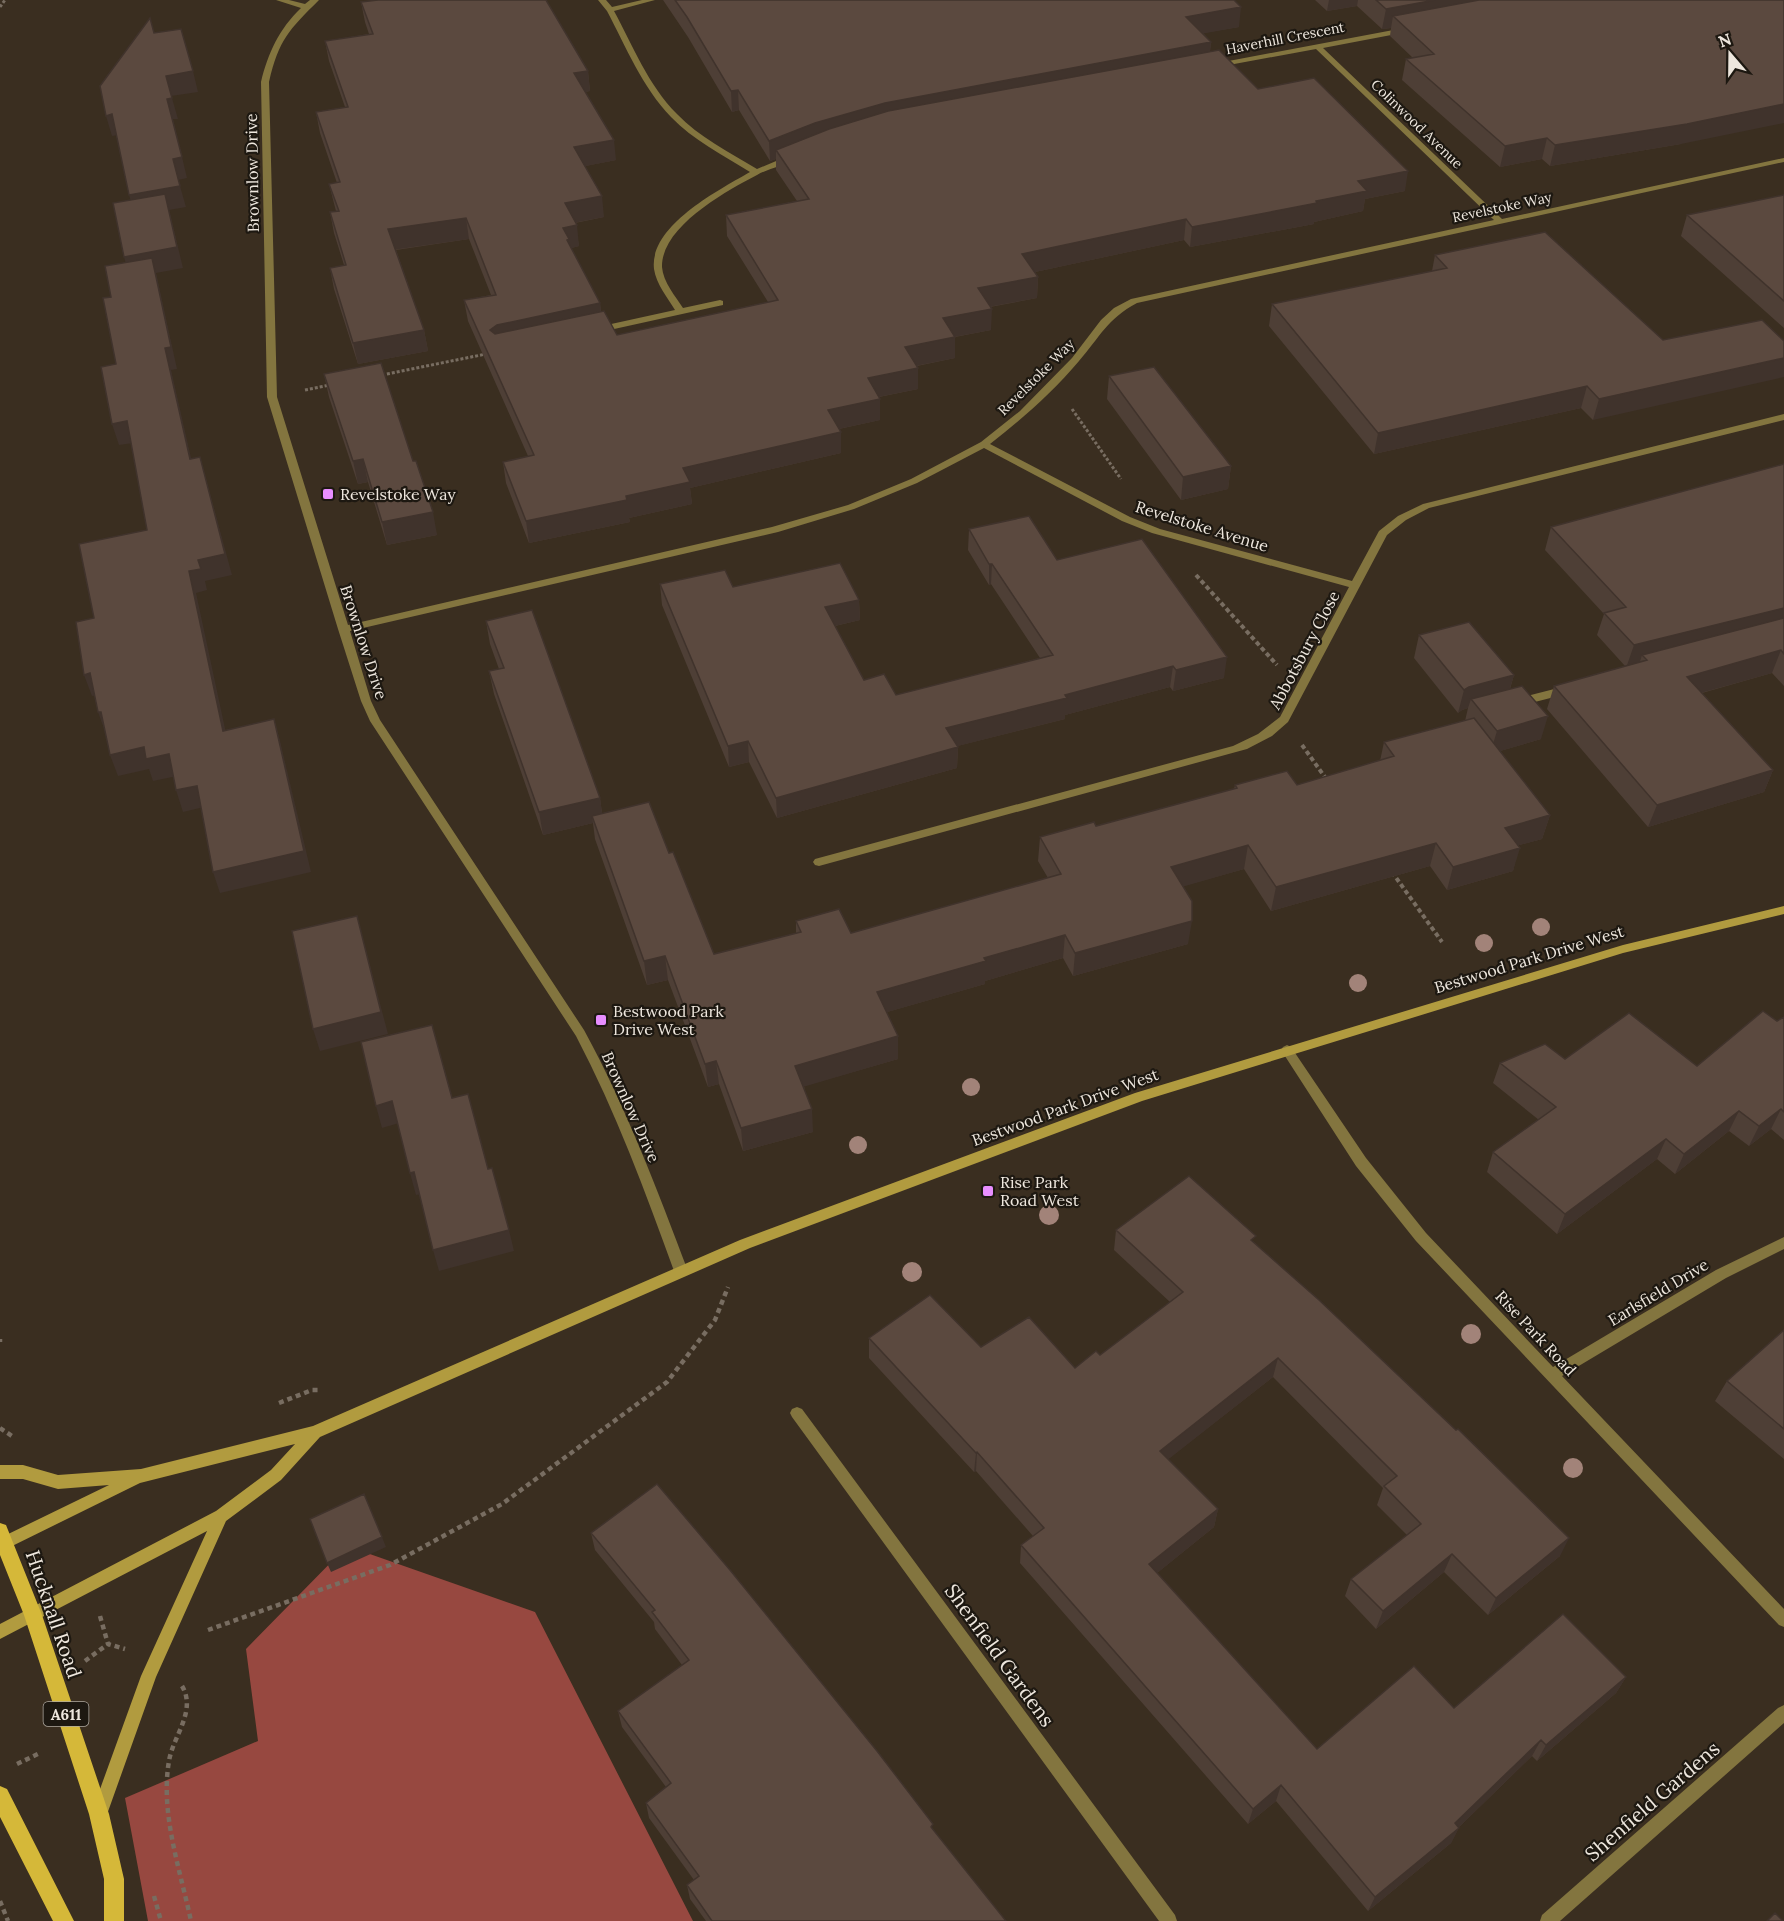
<svg xmlns="http://www.w3.org/2000/svg" width="1784" height="1921" viewBox="0 0 1784 1921" font-family="Lora,serif">
<rect width="100%" height="100%" fill="#3a2e20"/>
<!-- forest -->
<path fill="#974840" d="M347,1546L535,1612L693,1921H148L125,1798L258,1741L246,1649Z"/>
<g fill="none" stroke-linecap="round" stroke-linejoin="round">
<!-- path-far2 -->
<path stroke="#786d61" stroke-width="3" stroke-dasharray="3 2" stroke-linecap="butt" d="M0,7L5,0
M382,375L486,354
M305,390L330,385
M1072,409L1121,479"/>
<!-- path-far1 -->
<path stroke="#786d61" stroke-width="4" stroke-dasharray="4.5 3" stroke-linecap="butt" d="M1196,575L1277,665
M1302,745L1327,780
M1392,872L1442,942"/>
<!-- path -->
<path stroke="#786d61" stroke-width="4.5" stroke-dasharray="5 4" stroke-linecap="butt" d="M0,1339V1342
M279,1403L312,1390H321
M0,1428L12,1436
M100,1616L108,1644L125,1649
M208,1630L390,1565L502,1504L667,1382L715,1320L728,1287
M85,1661L108,1644
M182,1686C197,1711 173,1736 169,1761C160,1813 180,1869 191,1921
M17,1764L40,1753
M154,1896L161,1921
M0,1901L8,1921"/>
<!-- lane -->
<path fill="#83753f" fill-rule="evenodd" d="M1566,686L1570,687L1571,690L1570,693L1519,706L1514,702L1515,699Z"/>
<!-- street -->
<path fill="#83753f" fill-rule="evenodd" d="M276,0H289L305,4L310,0H319C289,30 279,39 269,82L277,397L348,625L772,527L848,505L911,479L981,442L1020,411L1072,358L1101,320L1114,308L1131,299L1494,220L1316,49L1218,67L1214,65L1218,63L1404,28L1408,30L1407,32L1323,48L1502,219L1784,158V162L1137,303C1107,319 1100,337 1079,361C1053,392 1022,419 990,444L1130,517L1160,529L1352,581L1379,531L1398,516L1423,504L1784,414V420L1429,508L1406,520L1387,535L1288,722L1272,736L1247,749L819,866L815,865L813,862L815,859L1233,746L1258,734L1280,717L1349,587L1152,533L1122,521L984,448L917,483L854,509L778,532L350,631L371,701L380,720L584,1030C626,1107 657,1189 688,1271L686,1275L681,1277L676,1275L674,1271C645,1191 616,1112 576,1036L370,721L361,701L338,629L267,397L261,82C268,53 279,29 301,8Z
M598,0H606L612,7L642,0H655L614,11C633,46 648,85 677,114C699,137 729,152 757,169L788,156L795,158C785,166 769,168 757,175C726,191 661,227 662,267C663,282 676,297 683,308L720,300L723,301V305L596,333L591,330L593,328L675,310C668,298 656,284 654,269C649,226 719,190 750,172C723,155 693,140 671,117C642,87 626,47 607,11Z
M1287,1045L1291,1047L1366,1158L1426,1233L1553,1367L1716,1270L1784,1237V1249L1726,1278L1562,1376L1784,1609V1627L1779,1625L1416,1241L1356,1166L1283,1053L1281,1050L1283,1047Z
M797,1407L802,1409L1175,1915L1177,1921H1159L792,1417L790,1413L792,1409Z
M1784,1705V1723L1560,1921H1540L1542,1915L1778,1708Z"/>
<!-- secondary -->
<path fill="#b19b3f" fill-rule="evenodd" d="M1784,906V914L1623,953L1142,1101L750,1248L320,1437L281,1480L226,1521L156,1677L105,1820L99,1822L93,1820L91,1814L141,1676L207,1531L0,1639V1624L216,1511L271,1470L295,1444L140,1483L0,1552V1538L109,1485L58,1489L23,1479H0V1465H23L58,1475L141,1469L313,1426L740,1240L1135,1093L1623,945Z"/>
<!-- primary -->
<path fill="#d5b839" fill-rule="evenodd" d="M0,1523L6,1525L42,1615L109,1814L124,1879V1921H104V1879L89,1814L24,1615L0,1555Z
M0,1786L7,1789L74,1921H53L0,1817Z"/>
</g>
<!-- trees -->
<g fill="#a28379">
<circle cx="1541" cy="927" r="9"/>
<circle cx="1484" cy="943" r="9"/>
<circle cx="1358" cy="983" r="9"/>
<circle cx="971" cy="1087" r="9"/>
<circle cx="858" cy="1145" r="9"/>
<circle cx="1049" cy="1215" r="10"/>
<circle cx="912" cy="1272" r="10"/>
<circle cx="1471" cy="1334" r="10"/>
<circle cx="1573" cy="1468" r="10"/>
</g>
<!-- wall -->
<path fill="#4e3f36" d="M663,0H1234L1239,27L1203,33L1211,42L1210,51L1258,89L1405,191L1365,199L1363,211L1314,222V224L1190,247L1184,240L1035,272L1038,277L1037,298L990,307L991,330L955,337V358L917,366L918,389L879,397L880,420L839,429L841,432V453L690,488L692,504L629,518L630,522L529,543L506,483L503,462L528,456L468,321L464,300L491,295L469,239L396,250L424,330L428,351L358,364L334,289L330,268L344,265L334,233L330,212L336,211L329,184L337,183L320,133L316,112L345,107L329,61L325,41L369,34L365,22L361,2L588,71L590,91L585,92L616,160L585,166L604,217L575,223L579,246L571,248L600,303L601,312L617,335L768,302L727,236L726,215L797,201L776,170V159L770,161L739,110L732,112L688,37Z
M1315,0H1784L1681,144L1550,166L1542,159L1500,167L1402,80L1406,59L1413,58L1390,36L1391,28L1382,29L1357,6L1327,11Z
M1784,195V328L1681,236L1687,215Z
M1435,255L1663,340L1593,420L1581,408L1374,454L1269,326L1272,304L1432,271Z
M324,374L413,461L437,535L387,545L368,482L358,484L329,397Z
M1109,376L1231,466L1228,489L1181,500L1107,399Z
M1784,464V686L1772,673L1702,693L1773,770L1764,792L1648,827L1547,709L1554,686L1625,666L1597,635L1604,614L1545,550L1551,527Z
M969,529L1057,560L1224,678L1173,691L1170,687L1065,715V719L957,746L958,747L957,768L777,818L749,762L729,767L662,605L660,584L733,587L859,600L860,620L835,626L864,680L896,695L1040,658L991,584L989,585L968,550Z
M486,621L600,798L602,813L669,853L714,954L796,933V921L851,933L1048,878L1038,861L1040,837L1096,826L1234,789L1235,785H1297L1380,761L1384,742L1465,721L1468,708L1462,710L1458,713L1414,658L1419,635L1514,675L1510,689L1541,739L1500,751L1550,815L1542,839L1519,845L1513,871L1447,890L1430,866L1271,911L1244,869L1183,886L1188,944L1073,976L1063,958L985,981V984L887,1012L898,1059L804,1086L813,1132L743,1151L719,1084L708,1087L668,980L647,985L595,839L593,823L543,835L494,694L489,671L499,669L490,644Z
M1784,1017V1140L1771,1129L1749,1146L1729,1131L1675,1174L1657,1159L1557,1234L1487,1172L1493,1152L1539,1120L1493,1083L1500,1063L1565,1059L1697,1066Z
M1116,1230L1255,1243L1560,1556L1488,1615L1444,1572L1376,1629L1345,1596L1351,1579L1407,1535L1377,1505L1383,1488L1273,1377L1168,1459L1218,1509L1214,1527L1157,1573L1317,1749L1454,1708L1626,1677L1616,1693L1537,1761L1532,1756L1459,1827L1451,1843L1368,1911L1276,1801L1248,1824L1020,1563L1021,1545L1033,1536L976,1471L974,1472L869,1358V1338L981,1347L1075,1368L1100,1355L1170,1302L1114,1250Z
M1784,1330V1459L1715,1401L1727,1381Z
M591,1533L933,1830L1006,1921H706L690,1899L687,1885L694,1880L649,1818L646,1803L666,1787L622,1727L618,1711L682,1665L655,1629L654,1622L595,1550Z"/>
<!-- shaded-wall -->
<path fill="#40332c" d="M1329,0H1358L1357,6L1327,11Z
M1435,0H1538L1393,16L1391,28L1382,29L1386,9Z
M1241,7L1239,27L1184,37L1186,17Z
M1211,42L1209,62L776,150V159L770,161L769,141L815,123L885,103Z
M193,71L198,92L171,96L166,76Z
M588,71L590,91L576,94L574,73Z
M738,90L739,110L732,112L731,91Z
M172,98L178,119H173L187,178L178,180L173,159L167,99Z
M1784,104V123L1681,144L1550,166L1555,145Z
M112,114L118,135L112,136L106,116Z
M1547,138L1542,159L1500,167L1505,146Z
M614,140L616,160L576,168L574,147Z
M1408,171L1405,191L1365,199L1363,211L1314,222V224L1190,247L1192,227L1316,201L1358,181Z
M180,186L186,207L169,210L183,268L156,273L177,369L171,370L196,480L190,459L165,348L130,278L124,257L135,216L129,195Z
M602,196L604,217L568,224L565,203Z
M466,218L469,239L392,250L388,229Z
M1186,219L1184,240L1021,275L1022,254Z
M577,225L579,246L568,249L563,228Z
M1038,277L1037,298L977,309L978,288Z
M600,303L602,324L501,346L490,330L497,325Z
M992,309L991,330L943,339V318Z
M424,330L428,351L358,364L353,343Z
M955,337V358L905,368V347Z
M1784,358V377L1593,420L1599,399Z
M918,368V389L868,399V378Z
M1587,386L1581,408L1374,454L1378,433Z
M880,399V420L829,431L828,410Z
M127,421L133,443L119,445L112,424Z
M841,432V453L690,488L692,504L629,518L630,522L529,543L526,521L683,468Z
M200,457L232,575L205,581L207,590L196,593L230,752L223,731L189,571L198,560Z
M363,459L368,482L358,484L353,461Z
M1231,466L1228,489L1181,500L1183,477Z
M433,512L437,535L387,545L382,522Z
M989,564H992L991,584L989,585Z
M859,600L860,620L826,628L825,607Z
M1784,608V629L1647,660L1642,655L1639,665L1626,668L1634,645Z
M1781,650L1772,673L1679,699L1687,677Z
M1227,657L1224,678L1173,691L1176,670Z
M1173,666L1170,687L1065,715V719L946,749V728L1065,695Z
M90,673L98,695L92,696L84,675Z
M1514,675L1507,698L1471,699L1468,708L1462,710L1458,713L1464,690L1469,687Z
M98,712H101L106,734Z
M1548,716L1541,739L1490,754L1497,731Z
M274,719L280,741L311,872L220,893L213,872Z
M748,741L749,762L729,767L728,746Z
M144,747L169,754L177,776L153,781L149,769L118,776L110,755Z
M958,747L957,768L777,818L776,798Z
M1773,770L1764,792L1648,827L1657,805Z
M197,786L204,807L183,812L176,790Z
M600,798L603,821L592,816L593,823L543,835L539,812Z
M1550,815L1542,839L1498,851L1505,828Z
M1436,843L1430,866L1271,911L1276,887Z
M1248,845L1244,869L1168,891L1171,867Z
M1520,848L1513,871L1447,890L1453,867Z
M357,916L388,1034L320,1051L313,1029Z
M1192,921L1188,944L1073,976L1075,953Z
M1065,935L1063,958L985,981V984L877,1015V992L984,958Z
M665,956L668,980L647,985L644,961Z
M898,1036V1059L796,1089L795,1066Z
M716,1061L719,1084L708,1087L705,1064Z
M392,1101L399,1123L382,1128L376,1106Z
M812,1109L813,1132L743,1151L741,1128Z
M1781,1109L1771,1129L1749,1146L1759,1126Z
M1739,1111L1729,1131L1675,1174L1684,1154Z
M1666,1139L1657,1159L1557,1234L1565,1214Z
M414,1172L421,1194L416,1195L410,1173Z
M509,1230L514,1251L439,1271L433,1250Z
M1278,1358L1273,1377L1156,1469L1160,1451Z
M977,1452L976,1471L974,1472L976,1453Z
M1218,1509L1214,1527L1146,1582L1149,1564Z
M382,1537L386,1547L331,1572L327,1563Z
M1569,1538L1560,1556L1488,1615L1496,1598Z
M1452,1554L1444,1572L1376,1629L1383,1611Z
M1626,1677L1616,1693L1537,1761L1546,1745Z
M1541,1740L1532,1756L1452,1834L1459,1828L1451,1843L1368,1911L1375,1897L1455,1823Z
M1281,1785L1276,1801L1248,1824L1253,1809Z"/>
<!-- building -->
<path fill="#5b493f" stroke="#40332c" stroke-width="1.5" d="M378,0H546L588,71L574,73L614,140L574,147L602,196L565,203L577,225L563,228L569,239L567,240L600,303L497,325L490,330L495,334L604,311L617,335L778,300L726,215L809,199L776,150L829,129L888,111L1219,50L1258,89L1314,78L1408,171L1358,181L1367,191L1316,201L1317,203L1192,227L1186,219L1022,254L1038,277L978,288L992,309L943,318L955,337L905,347L918,368L868,378L880,399L828,410L841,432L683,468L690,482L626,496L627,500L526,521L503,462L534,455L464,300L496,295L466,218L388,229L424,330L353,343L330,268L346,265L330,212L339,211L329,184L340,182L316,112L348,107L325,41L373,34L361,2Z
M675,0H1234L1241,7L1186,17L1211,42L885,103L815,123L769,141L738,90L731,91L687,17Z
M1376,0H1435L1386,9Z
M1479,0H1784V104L1687,124L1555,145L1547,138L1505,146L1406,59L1434,54L1393,16Z
M150,18L154,33L181,29L193,71L166,76L172,98L167,99L182,157L173,159L180,186L129,195L112,114L106,116L100,86Z
M165,194L177,247L124,257L113,203Z
M1784,195V301L1687,215Z
M1545,232L1663,340L1762,320L1784,341V358L1599,399L1587,386L1378,433L1272,304L1447,268L1435,255Z
M152,258L171,347L165,348L190,459L200,457L225,554L198,560L201,569L189,571L223,731L274,719L304,851L213,872L197,786L176,790L169,754L146,759L144,747L110,755L101,712H98L90,673L84,675L76,622L94,618L79,544L147,530L127,421L112,424L101,367L116,364L103,298L111,297L105,266Z
M381,363L413,461H416L433,512L382,522L363,459L353,461L324,374Z
M1154,367L1231,466L1183,477L1109,376Z
M1784,464V608L1634,645L1604,613L1626,607L1551,527Z
M1029,516L1057,560L1142,539L1227,657L1176,670L1173,666L1065,695L1067,698L946,728L958,747L776,798L748,741L728,746L660,584L725,570L733,587L840,563L859,600L825,607L864,680L884,674L896,695L1053,655L992,564H989L969,529Z
M532,610L600,798L539,812L489,671L504,668L486,621Z
M1784,618V654L1781,650L1687,677L1773,770L1657,805L1554,686L1647,660L1642,655Z
M1469,622L1514,675L1469,687L1464,690L1419,635Z
M1522,686L1548,716L1497,731L1471,699Z
M1474,718L1550,815L1505,828L1520,848L1453,867L1436,843L1276,887L1248,845L1171,867L1192,901V921L1075,953L1065,935L984,958L986,961L877,992L898,1036L795,1066L812,1109L741,1128L716,1061L705,1064L665,956L644,961L592,816L649,802L669,853L673,852L714,954L801,932L796,921L839,909L851,933L1061,874L1040,837L1094,822L1096,826L1237,788L1235,785L1287,771L1297,785L1394,756L1384,742Z
M357,916L381,1012L313,1029L292,931Z
M1763,1011L1777,1021L1784,1017V1112L1781,1109L1759,1126L1739,1111L1684,1154L1666,1139L1565,1214L1493,1152L1556,1107L1500,1063L1545,1044L1565,1059L1629,1013L1697,1066Z
M432,1025L452,1098L468,1094L488,1169L492,1168L509,1230L433,1250L414,1172L410,1173L392,1101L376,1106L361,1042Z
M1189,1176L1256,1236L1251,1240L1319,1300L1456,1430L1458,1429L1569,1538L1496,1598L1452,1554L1383,1611L1351,1579L1421,1524L1384,1486L1397,1476L1278,1358L1160,1451L1218,1509L1149,1564L1317,1749L1414,1666L1454,1708L1563,1614L1626,1677L1546,1745L1541,1740L1455,1823L1459,1828L1375,1897L1281,1785L1253,1809L1021,1545L1044,1528L977,1452L976,1453L869,1338L930,1295L981,1347L1029,1317L1075,1368L1096,1351L1100,1355L1183,1292L1116,1230Z
M1784,1330V1429L1727,1381Z
M657,1484L730,1570L877,1751L933,1824L931,1827L1006,1921H712L687,1885L699,1876L646,1803L671,1783L618,1711L689,1660L652,1612L655,1610L591,1533Z
M364,1494L382,1537L327,1563L310,1519Z
M1775,1913L1783,1921H1767Z"/>
<!-- markers -->
<g fill="#e88eff" stroke="#1d1811" stroke-width="2">
<rect x="322" y="488" width="12" height="12" rx="3"/>
<rect x="595" y="1014" width="12" height="12" rx="3"/>
<rect x="982" y="1185" width="12" height="12" rx="3"/>
</g>
<g text-anchor="middle" dominant-baseline="central" stroke-width="4.5" stroke-linejoin="round" paint-order="stroke">
<!-- far-street labels -->
<g font-size="14" fill="#eee7de" stroke="#1d1811">
<text transform="translate(1285 38) rotate(-11)">Haverhill Crescent</text>
<text transform="translate(1417 124) rotate(44)">Colinwood Avenue</text>
<text transform="translate(1502 207) rotate(-12)">Revelstoke Way</text>
<text transform="translate(1036 377) rotate(-45)">Revelstoke Way</text>
</g>
<!-- shield labels -->
<rect fill="#1d1811" stroke="#afa9a0" stroke-width="1.5" x="43.5" y="1702" width="45" height="24" rx="4.5"/>
<g font-size="15" font-weight="bold" fill="#eee7de">
<text x="66" y="1714">A611</text>
</g>
<!-- street labels -->
<g font-size="16" fill="#eee7de" stroke="#1d1811">
<text transform="translate(252 173) rotate(-91)">Brownlow Drive</text>
<text transform="translate(1202 526) rotate(17)">Revelstoke Avenue</text>
<text transform="translate(364 642) rotate(72)">Brownlow Drive</text>
<text transform="translate(1304 650) rotate(-62)">Abbotsbury Close</text>
<text transform="translate(1529 959) rotate(-17)">Bestwood Park Drive West</text>
<text transform="translate(631 1107) rotate(66)">Brownlow Drive</text>
<text transform="translate(1065 1107) rotate(-20)">Bestwood Park Drive West</text>
<text transform="translate(1658 1292) rotate(-31)">Earlsfield Drive</text>
<text transform="translate(1536 1333) rotate(47)">Rise Park Road</text>
</g>
<!-- poi labels -->
<g font-size="16" fill="#eee7de" stroke="#1d1811" text-anchor="start">
<text x="340" y="494">Revelstoke Way</text>
<text x="613" y="1011">Bestwood Park<tspan x="613" dy="18">Drive West</tspan></text>
<text x="1000" y="1182">Rise Park<tspan x="1000" dy="18">Road West</tspan></text>
</g>
<!-- near-street labels -->
<g font-size="20" fill="#eee7de" stroke="#1d1811">
<text transform="translate(54 1614) rotate(71)">Hucknall Road</text>
<text transform="translate(1000 1655) rotate(54)">Shenfield Gardens</text>
<text transform="translate(1652 1801) rotate(-41)">Shenfield Gardens</text>
</g>
</g>
<!-- north arrow -->
<g transform="translate(1730 54) rotate(340)" stroke="#1d1811" stroke-width="4.5" paint-order="stroke">
<path d="M0-4.5L10 22L0 15L-10 22Z" fill="#eee7de"/>
<text y="-9" font-size="16" font-weight="bold" text-anchor="middle" fill="#eee7de">N</text>
</g>
</svg>
